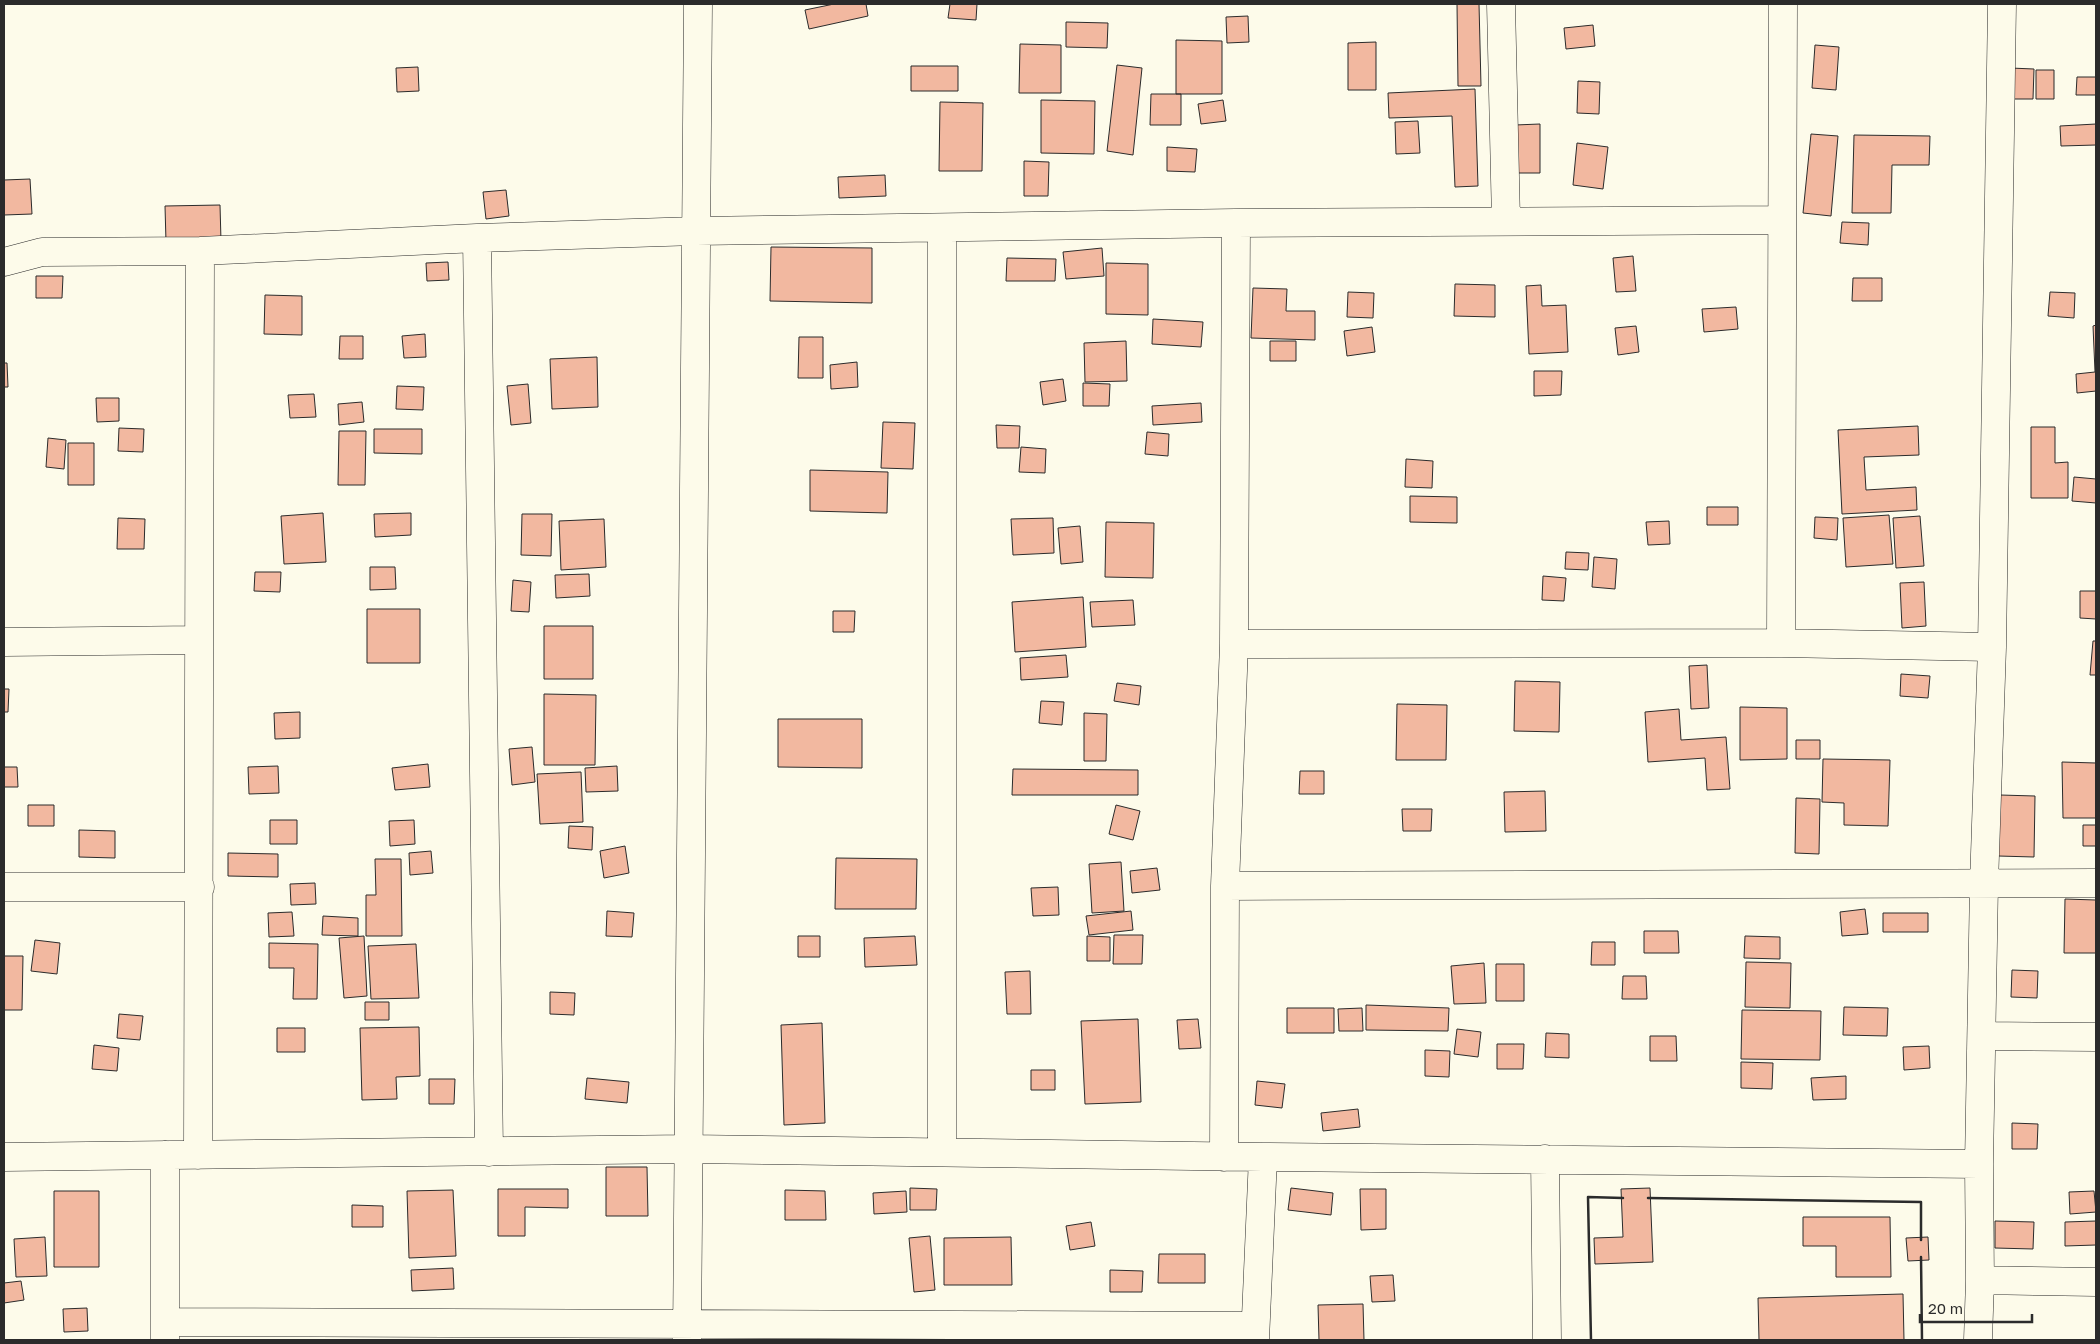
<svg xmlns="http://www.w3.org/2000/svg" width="2100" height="1344" viewBox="0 0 2100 1344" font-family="'Golos Text',sans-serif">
<rect width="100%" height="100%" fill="#fdfbea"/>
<!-- building -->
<path fill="#f2b8a0" stroke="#2b2b2b" d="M834,4H866L868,16L809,29L805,10Z
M950,4H977L976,20L948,18Z
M1457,4H1479L1481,86H1458Z
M1248,16L1249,42L1227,43L1226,17Z
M1066,22L1108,23L1107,48L1066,47Z
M1593,25L1595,46L1566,49L1564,28Z
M1176,40L1222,41V94H1176Z
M1376,42V90H1348V43Z
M1020,44L1061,45V93H1019Z
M1815,45L1839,47L1836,90L1812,88Z
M1117,65L1142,68L1133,155L1107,151Z
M911,66H958V91H911Z
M418,67L419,91L397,92L396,68Z
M2010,68L2034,69L2033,99H2009Z
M2036,70H2054V99H2036Z
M2077,77H2096V95H2076Z
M1578,81L1600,82L1599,114L1577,113Z
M1475,89L1478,186L1455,187L1452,116L1389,118L1388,93Z
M1151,94H1181V125H1150Z
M1041,100L1095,101L1094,154L1041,153Z
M1223,100L1226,121L1201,124L1198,104Z
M940,102L983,103L982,171H939Z
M1418,121L1420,153L1396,154L1395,122Z
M1540,124V173H1515V125Z
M2096,124V145L2061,146L2060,126Z
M1811,134L1838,136L1831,216L1803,213Z
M1854,135L1930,136L1929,165H1892L1891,213H1852Z
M1577,143L1608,147L1603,189L1573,185Z
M1167,147L1197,149L1195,172L1167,171Z
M1024,161L1049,162L1048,196H1024Z
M885,175L886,196L839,198L838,177Z
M30,179L32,214L4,215V180Z
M506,190L509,216L486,219L483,192Z
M220,205L221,241L166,242L165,206Z
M1842,222L1869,223L1868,245L1840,243Z
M771,247L872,248V303L770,301Z
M1102,248L1104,276L1066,279L1063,252Z
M1633,256L1636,291L1616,292L1613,258Z
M1007,258L1056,259L1055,281H1006Z
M448,262L449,280L427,281L426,263Z
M1106,263L1148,264V315L1106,314Z
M36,276H63L62,298H36Z
M1853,278H1882V301H1852Z
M1455,284L1495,285V317L1454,316Z
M1541,285L1542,306L1566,305L1568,352L1529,354L1526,286Z
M1253,288L1287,289L1286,311H1315V340L1251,338Z
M1348,292L1374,293L1373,318L1347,317Z
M2050,292L2075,293L2074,318L2048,316Z
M265,295L302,296V335L264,334Z
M1736,307L1738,329L1704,332L1702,309Z
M1153,319L1203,322L1201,347L1152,344Z
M2096,325V391L2077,393L2076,374L2095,372L2093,326Z
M1636,326L1639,352L1618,355L1615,328Z
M1372,327L1375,352L1347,356L1344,331Z
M425,334L426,357L404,358L402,336Z
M340,336H363V359H339Z
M799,337H823V378H798Z
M1126,341L1127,381L1085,382L1084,343Z
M1270,341H1296V361H1270Z
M597,357L598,407L552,409L550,359Z
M857,362L858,387L831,389L830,365Z
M4,363H7L8,387H4Z
M1534,371H1562L1561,395L1534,396Z
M1063,379L1066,401L1043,405L1040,382Z
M1083,383L1110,384L1109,406H1083Z
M528,384L531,423L511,425L507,386Z
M397,386L424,387L423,410L396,409Z
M314,394L316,417L290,418L288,395Z
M96,398H119V421L97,422Z
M362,402L364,422L339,425L338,404Z
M1201,403L1202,422L1153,425L1152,406Z
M883,422L915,423L913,469L881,468Z
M996,425L1020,426L1019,448H997Z
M1918,426L1919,455L1864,457L1866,490L1916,487L1917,510L1842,514L1838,430Z
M2031,427H2055V463L2068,462V498H2031Z
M119,428L144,429L143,452L118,451Z
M374,429H422V454L374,453Z
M339,431H366L365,485H338Z
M1147,432L1169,434L1168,456L1145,454Z
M48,438L66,440L64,469L46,467Z
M68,443H94V485H68Z
M1021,447L1046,449L1045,473L1019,472Z
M1406,459L1433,461L1432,488L1405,487Z
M810,470L888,472L887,513L810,511Z
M2074,477L2096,479V503L2072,501Z
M1410,496L1457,497V523L1410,522Z
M1707,507H1738V525H1707Z
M323,513L326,562L284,564L281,516Z
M411,513V535L375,537L374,514Z
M522,514H552L551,556L521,555Z
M1889,515L1893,564L1846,567L1843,518Z
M1920,516L1924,566L1896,568L1893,518Z
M1815,517L1838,518L1837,540L1814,538Z
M118,518L145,519L144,549H117Z
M1053,518L1054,553L1013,555L1011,519Z
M604,519L606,567L561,570L559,521Z
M1669,521L1670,544L1648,545L1646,522Z
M1106,522L1154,523L1153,578L1105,577Z
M1080,526L1083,562L1061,564L1058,528Z
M1566,552L1589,553L1588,570L1565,569Z
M1594,557L1617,559L1615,589L1592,587Z
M370,567H395L396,589L370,590Z
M255,572H281L280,592L254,591Z
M589,574L590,596L556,598L555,575Z
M1543,576L1566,578L1564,601L1542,600Z
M513,580L531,582L529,612L511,611Z
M1924,582L1926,626L1902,628L1900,583Z
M2080,591H2096V619L2080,618Z
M1083,597L1086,647L1015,652L1012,602Z
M1133,600L1135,625L1092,627L1090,602Z
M367,609H420V663H367Z
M833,611H855L854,632H833Z
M544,626H593V679H544Z
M2093,641H2096V675H2090Z
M1066,655L1068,677L1021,680L1020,658Z
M1707,665L1709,708L1691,709L1689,666Z
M1901,674L1930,676L1928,698L1900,696Z
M1515,681L1560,682L1559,732L1514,731Z
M1117,683L1141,686L1139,705L1114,701Z
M4,689H9L8,712H4Z
M544,694L596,695L595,765H544Z
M1041,701L1064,702L1062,725L1039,723Z
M1397,704L1447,705L1446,760H1396Z
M1740,707L1787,708V759L1740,760Z
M1679,709L1681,740L1726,737L1730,789L1707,790L1705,758L1648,762L1645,712Z
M300,712V738L275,739L274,713Z
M1084,713L1107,714L1106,761H1084Z
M778,719H862V768L778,767Z
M1796,740H1820V759H1796Z
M532,747L535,782L512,785L509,749Z
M1823,759L1890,760L1888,826L1844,825V803L1822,802Z
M2062,762L2096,763V818H2063Z
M428,764L430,787L395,790L392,768Z
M278,766L279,793L249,794L248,767Z
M617,766L618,791L586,792L585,768Z
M4,767H17L18,787H4Z
M1013,769L1138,770V795H1012Z
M1300,771H1324V794H1299Z
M581,772L583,822L540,824L537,774Z
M1545,791L1546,831L1505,832L1504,792Z
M2000,795L2035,796L2034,857L1998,856Z
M1796,798L1820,799L1819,854L1795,853Z
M28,805H54V826H28Z
M1116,805L1140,811L1133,840L1109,834Z
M1402,809H1432L1431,831H1403Z
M270,820H297V844H270Z
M414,820L415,844L390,846L389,821Z
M2083,825H2096V846H2083Z
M569,826L593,827L592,850L568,848Z
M79,830L115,831V858L79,857Z
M625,846L629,873L604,878L600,851Z
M431,851L433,873L410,875L409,853Z
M228,853L278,854V877L228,876Z
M836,858L917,859L916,909H835Z
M375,859H401L402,936H366V895H376Z
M1121,862L1124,911L1092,913L1089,864Z
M1157,868L1160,890L1132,893L1130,871Z
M315,883L316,904L291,905L290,884Z
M1058,887L1059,915L1033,916L1031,888Z
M2065,899L2096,900V953H2064Z
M1865,909L1868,934L1842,936L1840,912Z
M607,911L634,913L632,937L606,936Z
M1131,911L1133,930L1089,935L1086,916Z
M292,912L294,936L269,937L268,913Z
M1883,913H1928V932H1883Z
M323,916L358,918V936L322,935Z
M1644,931H1678L1679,953H1644Z
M1114,935H1143L1142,964H1113Z
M364,936L367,996L344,998L339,938Z
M798,936H820V957H798Z
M915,936L917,965L865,967L864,938Z
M1087,936L1110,937V961H1087Z
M1745,936L1780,937V959L1744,958Z
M35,940L60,943L57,974L31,971Z
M1592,942H1615V965H1591Z
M269,943L318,944L317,999H293L294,968H269Z
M416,944L419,998L371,999L368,946Z
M4,956H23L22,1010H4Z
M1746,962L1791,963L1790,1008L1745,1007Z
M1484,963L1486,1003L1454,1004L1451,966Z
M1496,964H1524V1001H1496Z
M2012,970L2038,971L2037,998L2011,997Z
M1030,971L1031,1014H1007L1005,972Z
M1623,976H1646L1647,999H1622Z
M550,992L575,993L574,1015L550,1014Z
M365,1002H389V1020H365Z
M1366,1005L1449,1008L1448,1031L1366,1030Z
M1844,1007L1888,1008L1887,1036L1843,1035Z
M1287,1008H1334V1033H1287Z
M1362,1008L1363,1031H1339L1338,1009Z
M1742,1010L1821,1011L1820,1060L1741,1059Z
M119,1014L143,1016L140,1040L117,1038Z
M1138,1019L1141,1102L1085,1104L1081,1021Z
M1198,1019L1201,1048L1179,1049L1177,1020Z
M822,1023L825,1123L784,1125L781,1025Z
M419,1027L420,1076L396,1077L397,1099L362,1100L360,1028Z
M277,1028H305V1052H277Z
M1457,1029L1481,1032L1478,1057L1454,1054Z
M1546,1033L1569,1034V1058L1545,1057Z
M1650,1036H1676L1677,1061H1650Z
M1497,1044H1524L1523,1069H1497Z
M94,1045L119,1048L117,1071L92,1069Z
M1929,1046L1930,1068L1904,1070L1903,1047Z
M1425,1050L1450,1051L1449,1077L1425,1076Z
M1741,1062L1773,1063L1772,1089L1741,1088Z
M1031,1070H1055V1090H1031Z
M1846,1076V1099L1813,1100L1811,1078Z
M587,1078L629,1082L627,1103L585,1099Z
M429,1079H455L454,1104H429Z
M1257,1081L1285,1084L1282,1108L1255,1105Z
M1358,1109L1360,1127L1323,1131L1321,1113Z
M2012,1123L2038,1124L2037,1149H2012Z
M606,1167H647L648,1216H606Z
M910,1188L937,1189L936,1210H910Z
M1291,1188L1333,1193L1331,1215L1288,1210Z
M1650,1188L1653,1262L1595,1264L1594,1238L1623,1237L1621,1189Z
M498,1189H568V1208L525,1207V1236H498Z
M1360,1189H1386V1229L1361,1230Z
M453,1190L456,1256L409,1258L407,1191Z
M785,1190L825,1191L826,1220H785Z
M54,1191H99V1267H54Z
M906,1191L907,1212L874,1214L873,1193Z
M2094,1191L2096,1212L2070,1214L2069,1192Z
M352,1205L383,1206V1227H352Z
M1803,1217H1890L1891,1277H1836V1246H1803Z
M1995,1221L2034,1222L2033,1249L1995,1248Z
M2096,1221V1245L2065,1246V1222Z
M1091,1222L1095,1246L1070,1250L1066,1226Z
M930,1236L935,1290L914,1292L909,1238Z
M45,1237L47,1276L16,1277L14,1239Z
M1011,1237L1012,1285H944V1238Z
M1928,1237L1929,1260L1908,1261L1906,1238Z
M1159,1254H1205V1283H1158Z
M453,1268L454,1289L412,1291L411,1270Z
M1110,1270L1143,1271L1142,1292H1110Z
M1393,1275L1395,1301L1372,1302L1370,1276Z
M21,1281L24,1300L4,1303V1283Z
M1903,1294L1904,1340H1759L1758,1298Z
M1363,1304L1364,1340H1319L1318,1305Z
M87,1308L88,1331L64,1332L63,1309Z"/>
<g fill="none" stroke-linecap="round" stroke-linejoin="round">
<!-- minor casing -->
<g stroke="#2b2b2b" stroke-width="29">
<path id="minor" d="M1501,4L1506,221
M942,228V1152
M477,238L489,1152
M4,262L42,252L200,251L477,238L696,231L1236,223L1781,220
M4,642L198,640
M1781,643L1783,4
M1234,644L1781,643L1992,647
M1225,886L2096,883
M4,887H200
M1982,1036L2096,1037
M165,1155V1340
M198,1155L200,251
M4,1157L689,1149L1263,1157L1979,1164
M1224,1157L1225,886L1234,644L1236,223
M1545,1159L1547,1340
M1980,1280L2096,1282
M165,1322L1255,1326
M687,1340L698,4
M1255,1340L1263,1157
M1978,1340L1980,1280L1979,1164L1984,884L1992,647L2002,4"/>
</g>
<!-- minor -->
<use href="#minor" stroke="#fdfbea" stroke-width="28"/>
<!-- wall -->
<path stroke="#2b2b2b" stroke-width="2.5" d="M1648,1198L1921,1202V1240
M1921,1257L1922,1340
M1591,1340L1588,1197L1623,1198"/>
</g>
<!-- border -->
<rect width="2100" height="1344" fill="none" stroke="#2b2b2b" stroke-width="10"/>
<!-- scale -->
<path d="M1920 1314v8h112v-8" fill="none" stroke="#2b2b2b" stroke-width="2.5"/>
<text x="1928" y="1314" font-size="15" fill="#2b2b2b" stroke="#fdfbea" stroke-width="4" paint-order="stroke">20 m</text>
</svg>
